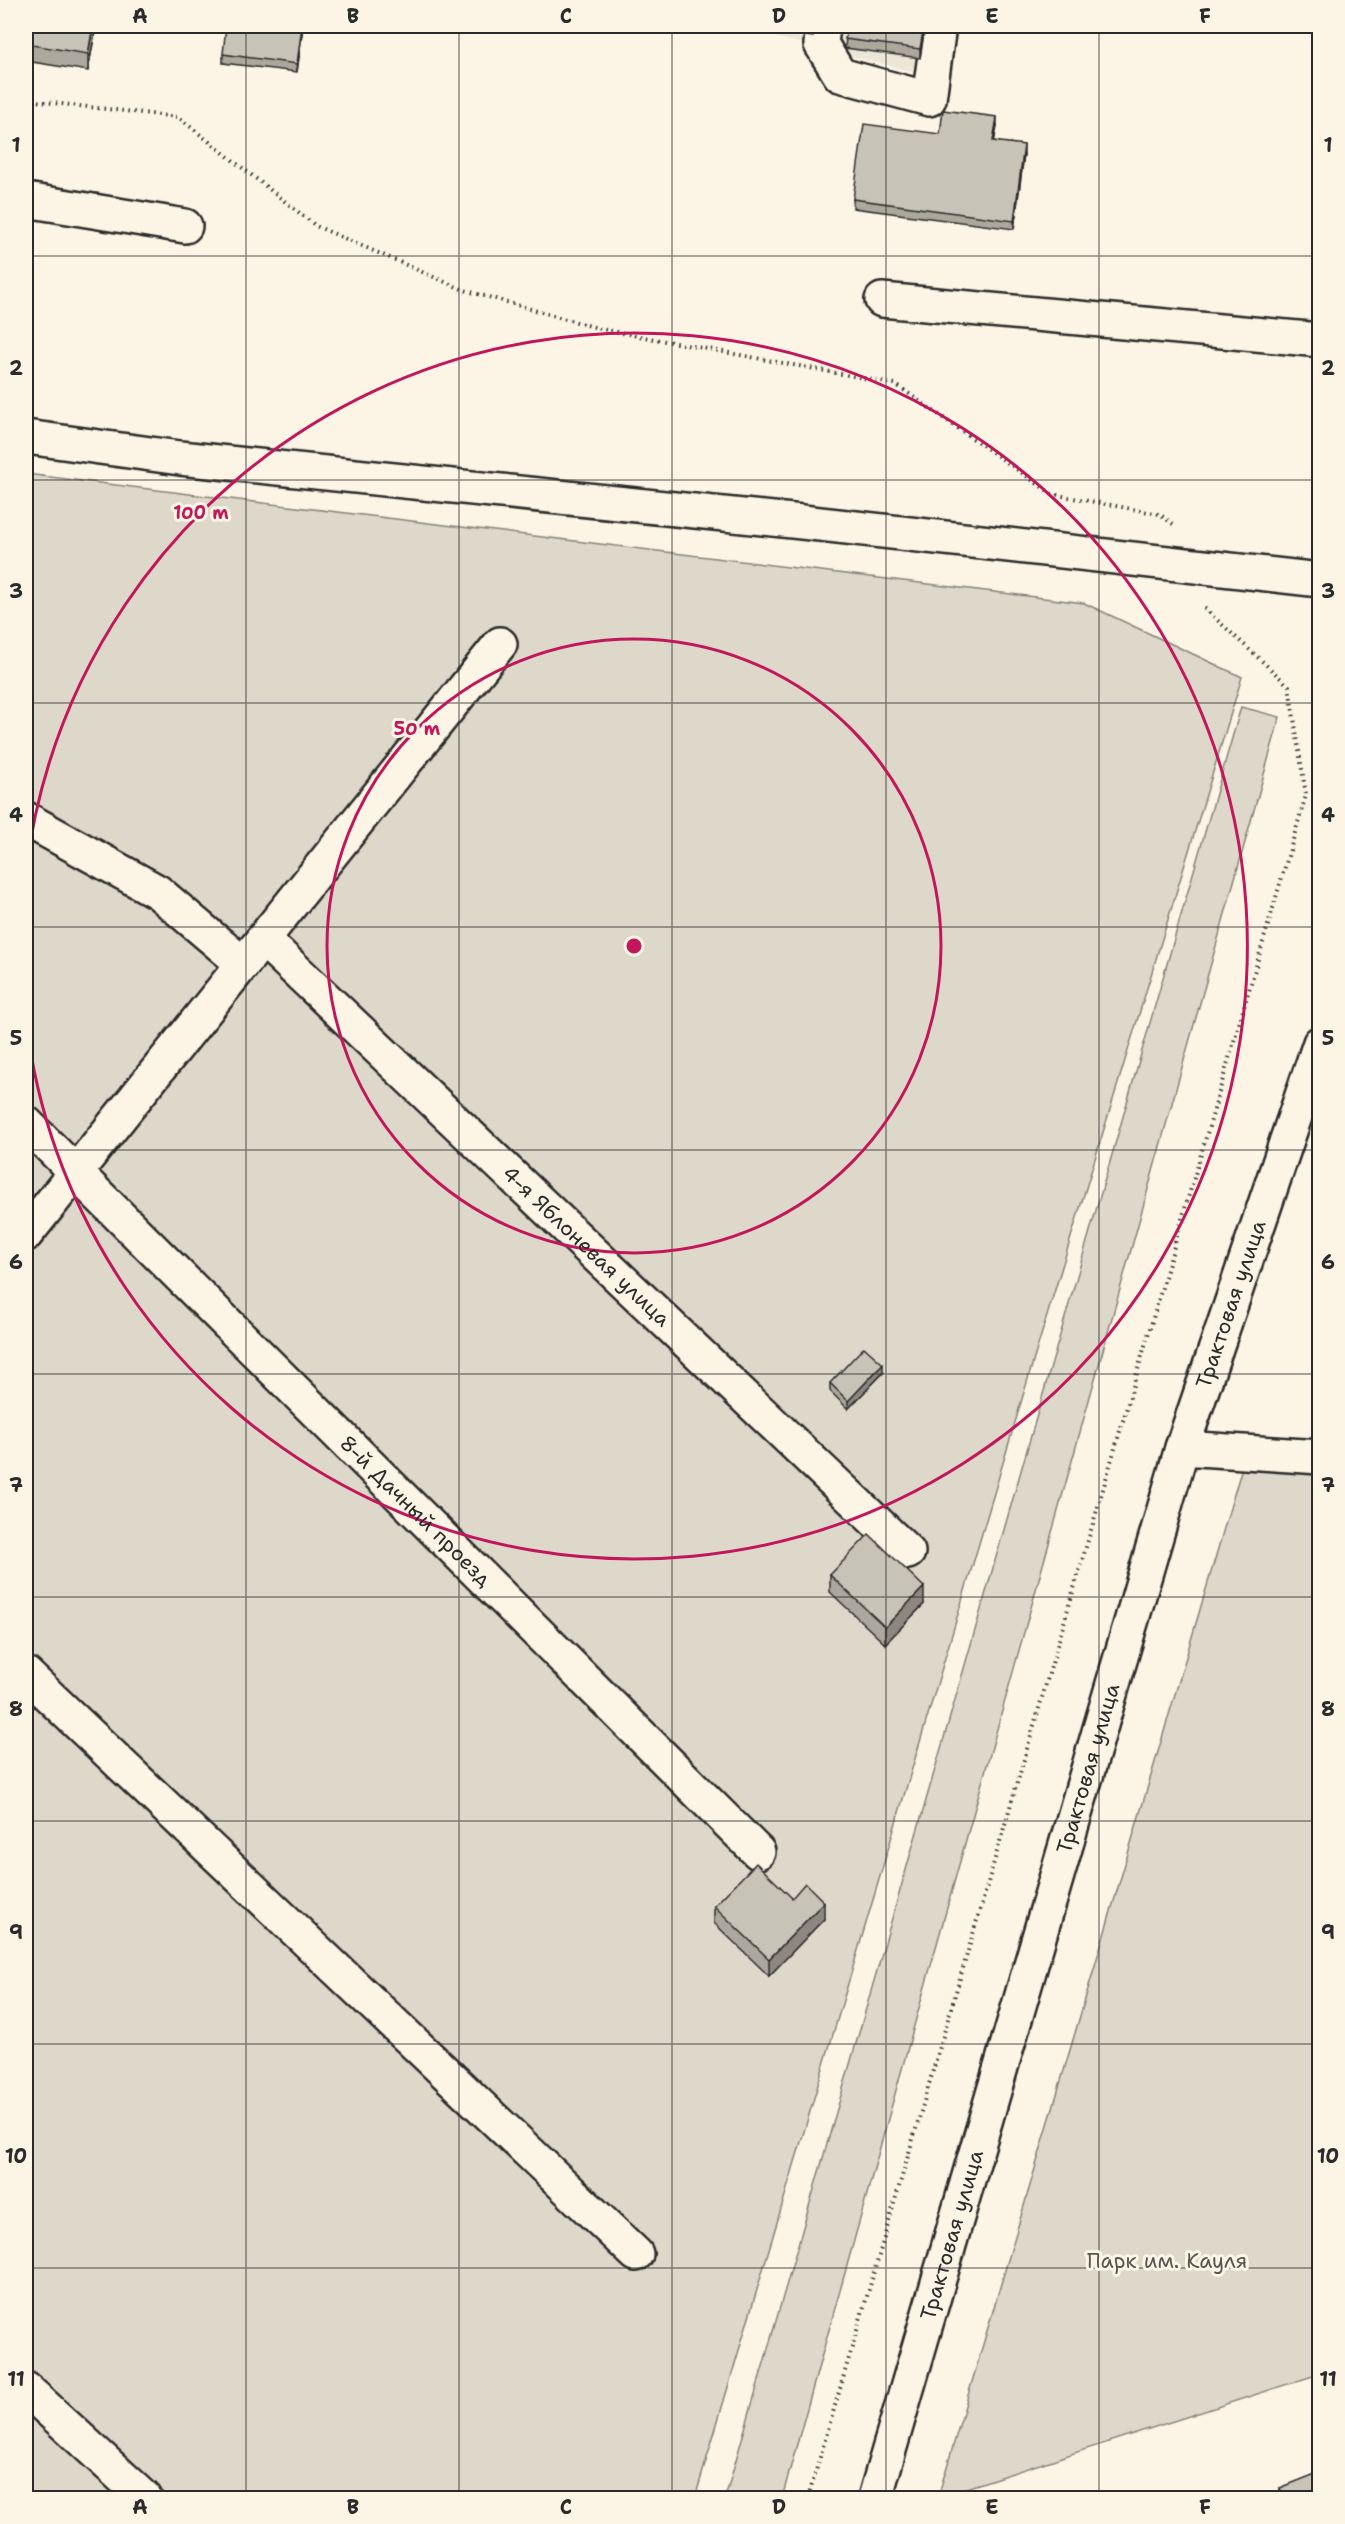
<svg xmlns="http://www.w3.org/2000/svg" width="1345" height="2524" viewBox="0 0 1345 2524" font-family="'Shantell Sans',sans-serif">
<rect width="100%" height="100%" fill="#fcf5e5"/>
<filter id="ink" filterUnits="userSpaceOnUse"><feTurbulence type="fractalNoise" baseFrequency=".0167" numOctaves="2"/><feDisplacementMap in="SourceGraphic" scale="12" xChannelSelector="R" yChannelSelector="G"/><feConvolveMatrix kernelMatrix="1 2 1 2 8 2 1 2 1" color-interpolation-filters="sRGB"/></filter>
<g filter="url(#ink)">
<!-- built -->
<path fill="#ece6d7" d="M747,26H956L931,76L747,30Z"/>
<!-- green -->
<path fill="#ded8ca" stroke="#84827a" stroke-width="1.5" d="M26,474L1084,603L1242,677L1036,1352L695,2498H26Z
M1241,707L1280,717L782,2498H725Z
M1243,1464L1319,1470V2374L938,2497Z"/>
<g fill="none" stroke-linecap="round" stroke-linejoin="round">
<!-- minor casing -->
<g stroke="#2b2b2b" stroke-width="38">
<g id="minor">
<path d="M823,26L821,44L840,75L929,99L939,26"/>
<path d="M26,200L185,226"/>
<path d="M882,300L1320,340"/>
<path d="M26,437L180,458L802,522L1320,580"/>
<path d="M26,819L158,892L243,964"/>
<path id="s1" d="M263,939L908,1552"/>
<path id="s2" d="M26,1123L758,1852"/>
<path d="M26,1234L500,644"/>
<path d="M1182,1448L1320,1457"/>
<path d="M26,1674L636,2254"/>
<path d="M26,2389L145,2498"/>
<path id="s3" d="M875,2498L1182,1448L1320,1043"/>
</g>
</g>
<!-- path -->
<path stroke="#2b2b2b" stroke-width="4" stroke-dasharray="1.5 4.5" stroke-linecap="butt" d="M26,100L178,117L316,226L464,290L601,329L895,384L1052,494L1159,514L1173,524
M808,2498L1306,795L1289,686L1202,606"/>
<!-- minor -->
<use href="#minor" stroke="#fcf5e5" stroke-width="33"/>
</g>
<!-- wall -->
<path fill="#aca89d" stroke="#2b2b2b" stroke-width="1.5" d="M26,26H96L88,71L26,61Z
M303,26L297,72L223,63V54Z
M768,26H814L813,37L768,31Z
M847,26H925L920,58L845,48Z
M997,125L994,141L1024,154L1014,229L853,208V199L940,134Z
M883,1373L848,1409L830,1391V1383Z
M830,1575L924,1604L885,1644L830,1592Z
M792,1898L824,1919L769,1976L714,1923V1906Z
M1280,2488L1320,2499H1280Z"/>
<!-- shaded-wall -->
<path fill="#8c8880" stroke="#2b2b2b" stroke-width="1.5" d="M93,26H96L88,71V54Z
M302,26H303L297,72V64Z
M924,26H925L920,58V49Z
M997,117V125L993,150V141Z
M1024,145V154L1014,229V221Z
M883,1364V1373L848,1409V1401Z
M924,1587V1604L885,1644V1627Z
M824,1902V1919L769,1976V1959Z"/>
<!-- building -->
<path fill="#c8c3b7" stroke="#2b2b2b" stroke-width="1.5" d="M26,26H93L88,54L26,44Z
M226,26H302L297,64L223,54Z
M791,26H813V28Z
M847,26H924L920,49L845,39Z
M943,110L997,117L993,141L1024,145L1014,221L853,199L864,124L940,134Z
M864,1347L883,1364L848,1401L830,1383Z
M869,1534L924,1587L885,1627L830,1575Z
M756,1863L792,1898L805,1883L824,1902L769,1959L714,1906Z
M1320,2472V2499H1284L1280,2488Z"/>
</g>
<!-- grid -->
<path fill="none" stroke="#2b2b2b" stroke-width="1.5" stroke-opacity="0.55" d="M246,26V2498M459,26V2498M672,26V2498M886,26V2498M1099,26V2498M26,256H1320M26,480H1320M26,703H1320M26,927H1320M26,1150H1320M26,1374H1320M26,1597H1320M26,1821H1320M26,2044H1320M26,2268H1320"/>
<!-- distance rings -->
<g fill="none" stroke="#c2185b" stroke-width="3">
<circle cx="634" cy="946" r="307"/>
<path d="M26 871A613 613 0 1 1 26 1021"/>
</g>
<g text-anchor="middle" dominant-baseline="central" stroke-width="6" stroke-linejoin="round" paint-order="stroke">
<!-- street labels -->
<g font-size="21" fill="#2b2b2b" stroke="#fcf5e5">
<text stroke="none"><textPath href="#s1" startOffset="446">4-я Яблоневая улица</textPath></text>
<text stroke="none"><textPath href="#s3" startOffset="1246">Трактовая улица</textPath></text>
<text stroke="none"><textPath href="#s2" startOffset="550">8-й Дачный проезд</textPath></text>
<text stroke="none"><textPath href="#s3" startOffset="760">Трактовая улица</textPath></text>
<text stroke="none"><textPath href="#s3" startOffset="274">Трактовая улица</textPath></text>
</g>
<!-- park labels -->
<g font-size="21" fill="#585653" stroke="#fcf5e5">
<text x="1167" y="2261">Парк им. Кауля</text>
</g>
</g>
<circle cx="634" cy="946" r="9" fill="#c2185b" stroke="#fcf5e5" stroke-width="3"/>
<g font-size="18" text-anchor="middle" font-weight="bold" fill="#c2185b" stroke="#fcf5e5" stroke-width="6" stroke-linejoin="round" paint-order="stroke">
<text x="201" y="519">100 m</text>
<text x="417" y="735">50 m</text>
</g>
<!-- margin -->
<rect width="1345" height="2524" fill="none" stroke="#fcf5e5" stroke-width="66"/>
<rect x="33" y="33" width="1279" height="2458" fill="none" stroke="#2b2b2b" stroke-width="2"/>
<g font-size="20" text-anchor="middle" font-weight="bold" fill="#2b2b2b">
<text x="140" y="23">A</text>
<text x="353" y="23">B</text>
<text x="566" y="23">C</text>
<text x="779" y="23">D</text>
<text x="992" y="23">E</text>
<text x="1205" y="23">F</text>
<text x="16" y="152">1</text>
<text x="1328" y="152">1</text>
<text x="16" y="375">2</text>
<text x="1328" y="375">2</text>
<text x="16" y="598">3</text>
<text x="1328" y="598">3</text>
<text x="16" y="822">4</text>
<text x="1328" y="822">4</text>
<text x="16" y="1045">5</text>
<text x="1328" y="1045">5</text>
<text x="16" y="1269">6</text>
<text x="1328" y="1269">6</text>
<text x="16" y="1492">7</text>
<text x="1328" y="1492">7</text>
<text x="16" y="1716">8</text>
<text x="1328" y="1716">8</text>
<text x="16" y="1939">9</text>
<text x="1328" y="1939">9</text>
<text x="16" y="2163">10</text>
<text x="1328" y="2163">10</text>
<text x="16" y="2386">11</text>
<text x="1328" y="2386">11</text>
<text x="140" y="2514">A</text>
<text x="353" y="2514">B</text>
<text x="566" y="2514">C</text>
<text x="779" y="2514">D</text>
<text x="992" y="2514">E</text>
<text x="1205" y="2514">F</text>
</g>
</svg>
